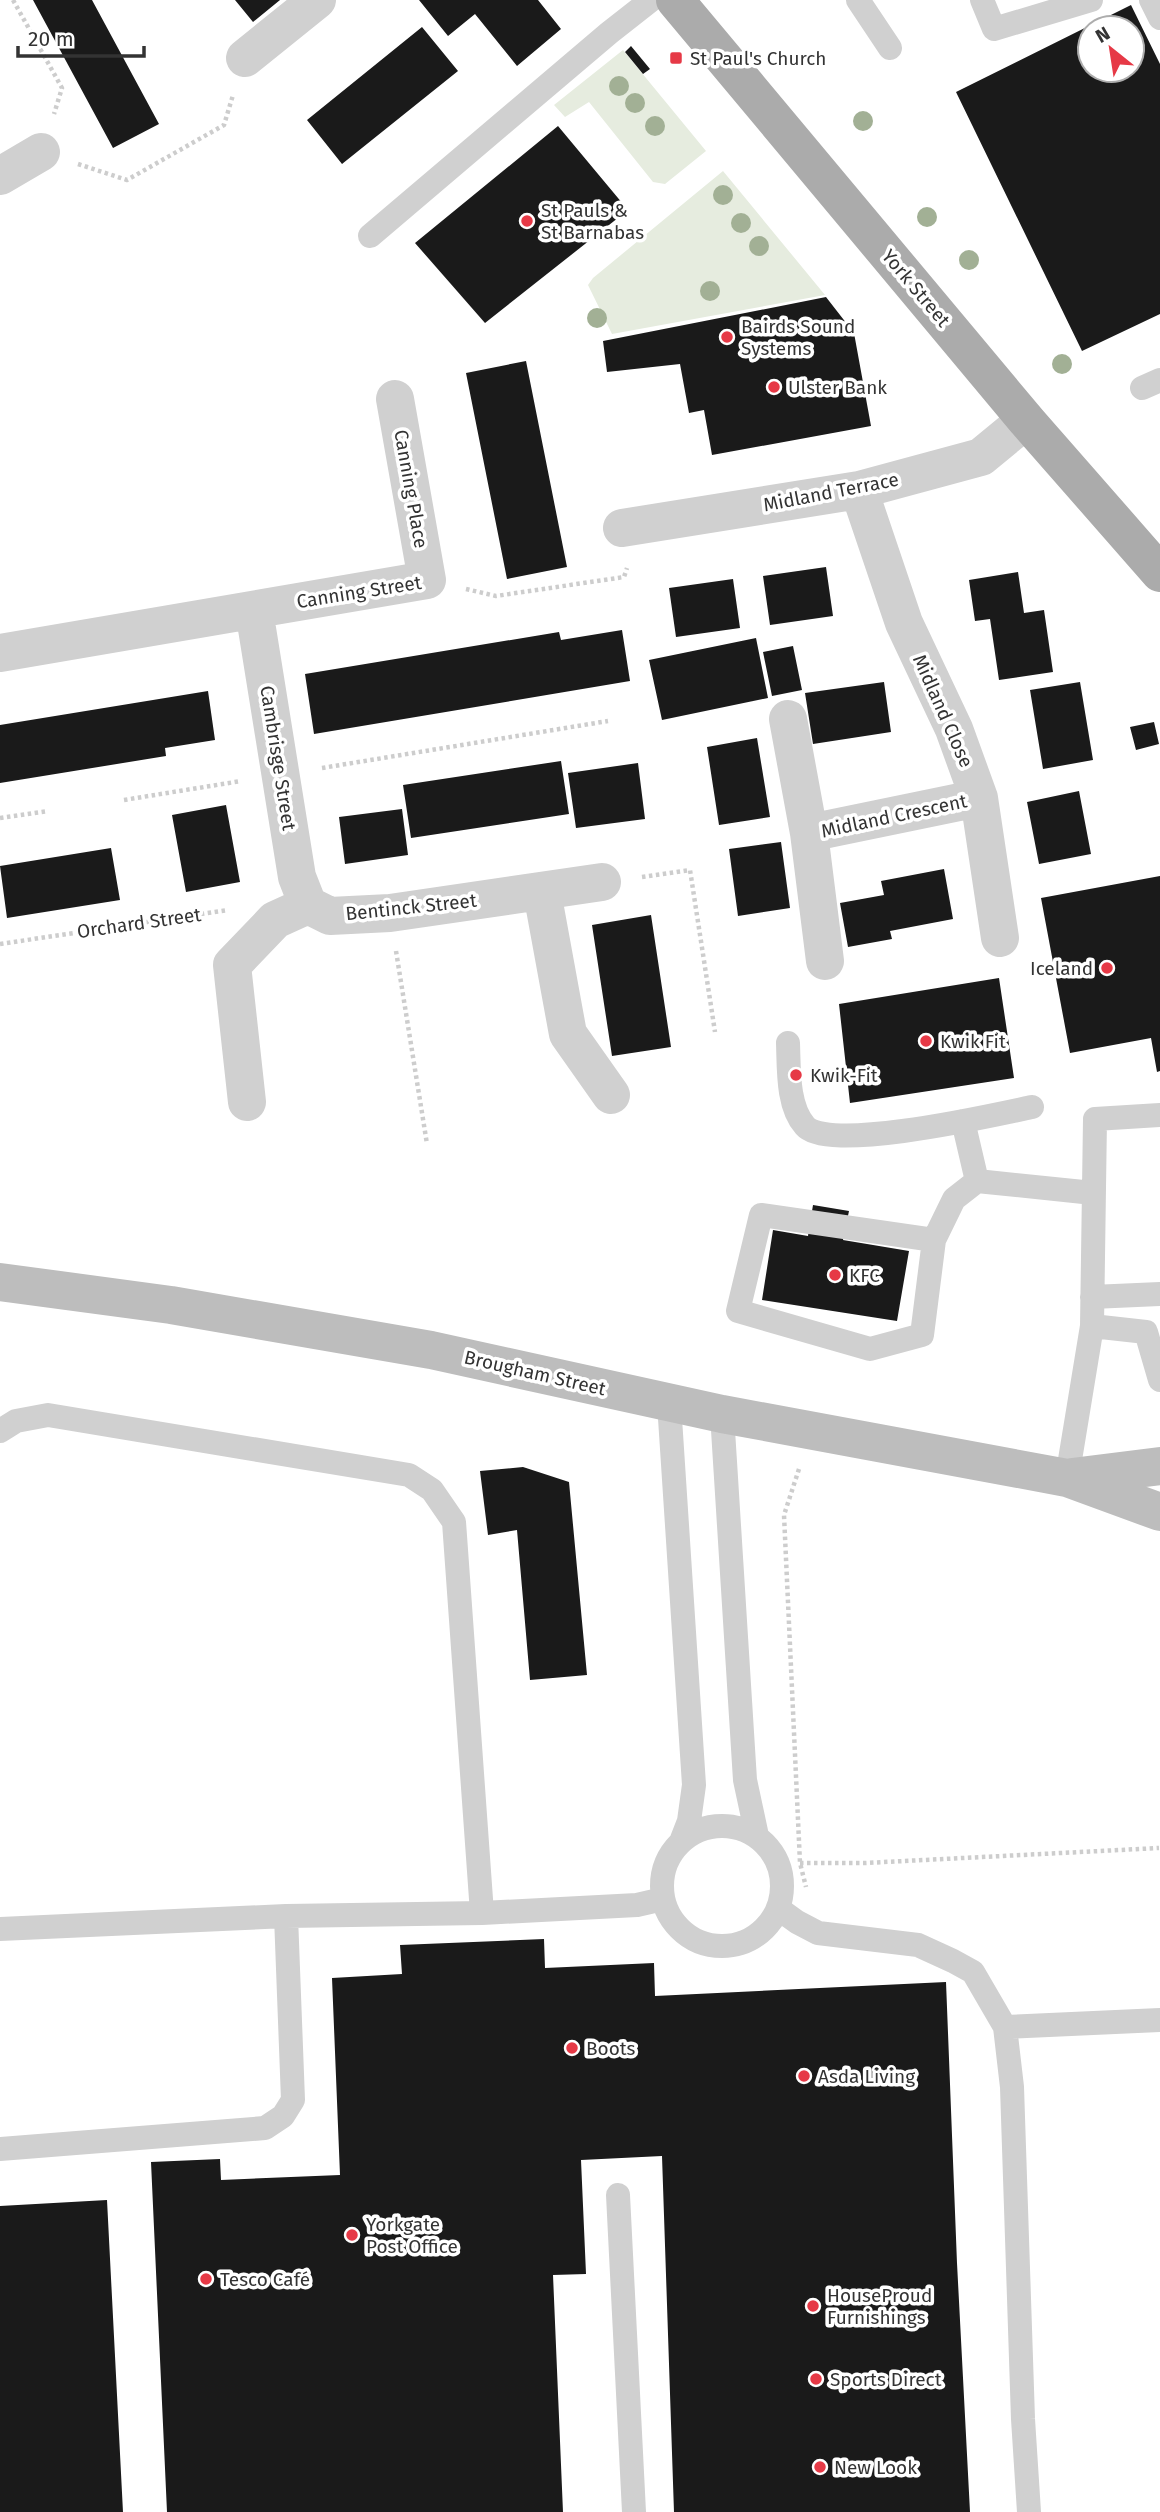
<svg xmlns="http://www.w3.org/2000/svg" width="1160" height="2512" viewBox="0 0 1160 2512" font-family="'Fira Sans',sans-serif">
<rect width="100%" height="100%" fill="#fff"/>
<!-- green -->
<path fill="#e6ecdf" d="M623,50L706,151L665,184L653,182L589,102L565,117L554,105Z
M723,171L825,295L612,334L588,285L593,278Z"/>
<!-- building -->
<path fill="#1a1a1a" fill-rule="evenodd" d="M33,0H92L159,124L113,148Z
M235,0H280L253,22Z
M419,0H538L561,29L517,66L475,14L448,36Z
M1131,5L1160,64V314L1082,351L956,92ZM1090,28H1132V70H1090Z
M422,27L458,71L342,164L307,120Z
M631,46L650,69L643,74L625,52Z
M558,126L628,210L485,323L415,243Z
M826,297L854,333L871,426L712,455L704,410L689,413L680,364L607,372L603,341Z
M526,361L567,567L507,579L466,373Z
M826,567L833,616L770,625L763,576Z
M1018,572L1024,613L1044,610L1053,672L999,680L990,619L975,621L969,580Z
M733,579L740,628L676,637L669,588Z
M622,630L630,681L314,734L305,674L559,632L561,640Z
M756,638L768,698L662,720L649,660Z
M793,646L802,690L772,696L763,652Z
M884,682L891,732L813,744L805,693Z
M1080,682L1093,760L1043,769L1030,690Z
M208,691L215,740L165,748L166,756L0,783V725Z
M1154,722L1159,744L1136,750L1130,727Z
M757,738L770,817L719,825L707,747Z
M561,761L569,814L411,838L403,785Z
M638,763L645,819L576,828L568,773Z
M1079,791L1091,854L1039,864L1027,802Z
M226,805L240,882L186,892L172,815Z
M402,809L408,855L345,864L339,817Z
M781,842L790,908L738,916L729,849Z
M111,848L120,900L7,918L0,866Z
M944,869L953,919L890,931L892,939L848,947L840,903L884,895L881,881Z
M1160,876V1071L1157,1072L1151,1038L1070,1053L1041,898Z
M651,915L671,1047L612,1056L592,925Z
M999,978L1014,1078L850,1103L839,1004Z
M813,1205L849,1211L843,1240L909,1251L897,1321L762,1300L773,1230L808,1236Z
M523,1467L569,1482L587,1675L530,1680L517,1530L488,1535L480,1471Z
M544,1939L545,1968L654,1963L655,1996L946,1982L957,2263L970,2512H674L662,2156L581,2160L586,2274L553,2275L563,2512H167L151,2162L220,2159L221,2180L340,2175L332,1978L402,1974L400,1945Z
M107,2200L123,2512H0V2206Z"/>
<g fill="none" stroke-linecap="round" stroke-linejoin="round">
<!-- path -->
<path stroke="#cdcdcd" stroke-width="4.5" stroke-dasharray="3.5 3.5" stroke-linecap="butt" d="M13,0L62,88L54,114
M78,164L127,180L224,125L233,95
M466,589L496,596L624,577L627,568
M322,768L608,721
M124,800L241,781
M0,818L48,811
M642,877L690,870L715,1032
M0,944L228,910
M396,951L427,1144
M799,1469L784,1515L800,1863L806,1887
M800,1863H865L1159,1848"/>
<!-- lane -->
<path stroke="#d0d0d0" stroke-width="24" d="M858,0L890,48
M982,0L994,29L1091,0
M1151,0L1160,18
M370,236L609,33L651,0
M1142,388L1160,380
M788,1043C789,1068 787,1106 805,1126C828,1153 994,1115 1032,1107
M963,1121L977,1181
M934,1240L761,1215L738,1311L870,1349L922,1335L934,1240L954,1199L977,1181L1093,1193
M1092,1297L1160,1294
M1092,1326L1146,1332L1160,1380
M669,1403L694,1785L689,1821L682,1839
M722,1414L745,1780L757,1836
M0,1431L16,1421L48,1415L409,1475L432,1490L454,1522L482,1913
M1067,1478L1092,1326L1095,1119L1160,1115
M662 1886a60 60 0 1 1 120 0a60 60 0 1 1-120 0Z
M779,1909L797,1922L818,1933L918,1945L953,1961L973,1972L1005,2027L1012,2087L1023,2419L1029,2512
M0,1929L286,1916L482,1913L637,1905L663,1899
M1005,2027L1160,2020
M0,2149L265,2128L283,2116L293,2100L286,1916
M618,2195L634,2512"/>
<!-- street -->
<path stroke="#d0d0d0" stroke-width="38" d="M245,58L317,0
M0,176L41,152
M859,490L904,623L954,729L979,798L1000,938
M622,528L859,490L981,457L1026,420
M254,610L297,877L308,905
M0,653L427,580L395,399
M788,719L809,833L825,961
M809,833L979,798
M542,892L568,1034L611,1095
M247,1102L232,965L275,920L308,905L330,916L390,913L602,882"/>
<!-- secondary -->
<path stroke="#bdbdbd" stroke-width="38" d="M0,1282L171,1305L431,1350L722,1414L1067,1478L1160,1512
M1072,1477L1160,1466"/>
<!-- primary -->
<path stroke="#ababab" stroke-width="38" d="M675,0L1026,420L1160,573"/>
</g>
<!-- trees -->
<g fill="#a2b095">
<circle cx="619" cy="86" r="10"/>
<circle cx="635" cy="103" r="10"/>
<circle cx="863" cy="121" r="10"/>
<circle cx="655" cy="126" r="10"/>
<circle cx="723" cy="195" r="10"/>
<circle cx="927" cy="217" r="10"/>
<circle cx="741" cy="223" r="10"/>
<circle cx="759" cy="246" r="10"/>
<circle cx="969" cy="260" r="10"/>
<circle cx="710" cy="291" r="10"/>
<circle cx="597" cy="318" r="10"/>
<circle cx="1062" cy="364" r="10"/>
</g>
<!-- markers -->
<g fill="#e63946" stroke="#fff" stroke-width="2.5">
<rect x="669" y="51" width="14" height="14" rx="3.5"/>
<circle cx="527" cy="221" r="7"/>
<circle cx="727" cy="337" r="7"/>
<circle cx="774" cy="387" r="7"/>
<circle cx="1107" cy="968" r="7"/>
<circle cx="926" cy="1041" r="7"/>
<circle cx="796" cy="1075" r="7"/>
<circle cx="835" cy="1275" r="7"/>
<circle cx="572" cy="2048" r="7"/>
<circle cx="804" cy="2076" r="7"/>
<circle cx="352" cy="2235" r="7"/>
<circle cx="206" cy="2279" r="7"/>
<circle cx="813" cy="2306" r="7"/>
<circle cx="816" cy="2379" r="7"/>
<circle cx="820" cy="2467" r="7"/>
</g>
<g text-anchor="middle" dominant-baseline="central" stroke-width="7" stroke-linejoin="round" paint-order="stroke">
<!-- poi labels -->
<g font-size="19" fill="#333" stroke="#fff" text-anchor="start">
<text x="690" y="58">St Paul's Church</text>
<text x="541" y="210">St Pauls &amp;<tspan x="541" dy="22">St Barnabas</tspan></text>
<text x="741" y="326">Bairds Sound<tspan x="741" dy="22">Systems</tspan></text>
<text x="788" y="387">Ulster Bank</text>
<text x="1093" y="968" text-anchor="end">Iceland</text>
<text x="940" y="1041">Kwik Fit</text>
<text x="810" y="1075">Kwik-Fit</text>
<text x="849" y="1275">KFC</text>
<text x="586" y="2048">Boots</text>
<text x="818" y="2076">Asda Living</text>
<text x="366" y="2224">Yorkgate<tspan x="366" dy="22">Post Office</tspan></text>
<text x="220" y="2279">Tesco Café</text>
<text x="827" y="2295">HouseProud<tspan x="827" dy="22">Furnishings</tspan></text>
<text x="830" y="2379">Sports Direct</text>
<text x="834" y="2467">New Look</text>
</g>
<!-- street labels -->
<g font-size="19" fill="#333" stroke="#fff">
<text transform="translate(916 288) rotate(50)">York Street</text>
<text transform="translate(411 489) rotate(80)">Canning Place</text>
<text transform="translate(831 492) rotate(-11)">Midland Terrace</text>
<text transform="translate(359 592) rotate(-9)">Canning Street</text>
<text transform="translate(943 711) rotate(66)">Midland Close</text>
<text transform="translate(278 758) rotate(81)">Cambrisge Street</text>
<text transform="translate(894 816) rotate(-12)">Midland Crescent</text>
<text transform="translate(411 907) rotate(-6)">Bentinck Street</text>
<text transform="translate(139 923) rotate(-8)">Orchard Street</text>
<text transform="translate(535 1373) rotate(13)">Brougham Street</text>
</g>
</g>
<!-- north arrow -->
<g transform="translate(1111 49) rotate(330)"><circle r="33" fill="#ffffff" stroke="#adadad" stroke-width="2"/>
<path d="M0-5L12 26L0 18L-12 26Z" fill="#e63946"/>
<text y="-10" font-size="19" font-weight="bold" text-anchor="middle" fill="#333333">N</text>
</g>
<!-- scale -->
<path d="M18 46v10h126v-10" fill="none" stroke="#333333" stroke-width="3.5"/>
<text x="28" y="46" font-size="21" fill="#333333" stroke="#ffffff" stroke-width="5" paint-order="stroke">20 m</text>
</svg>
